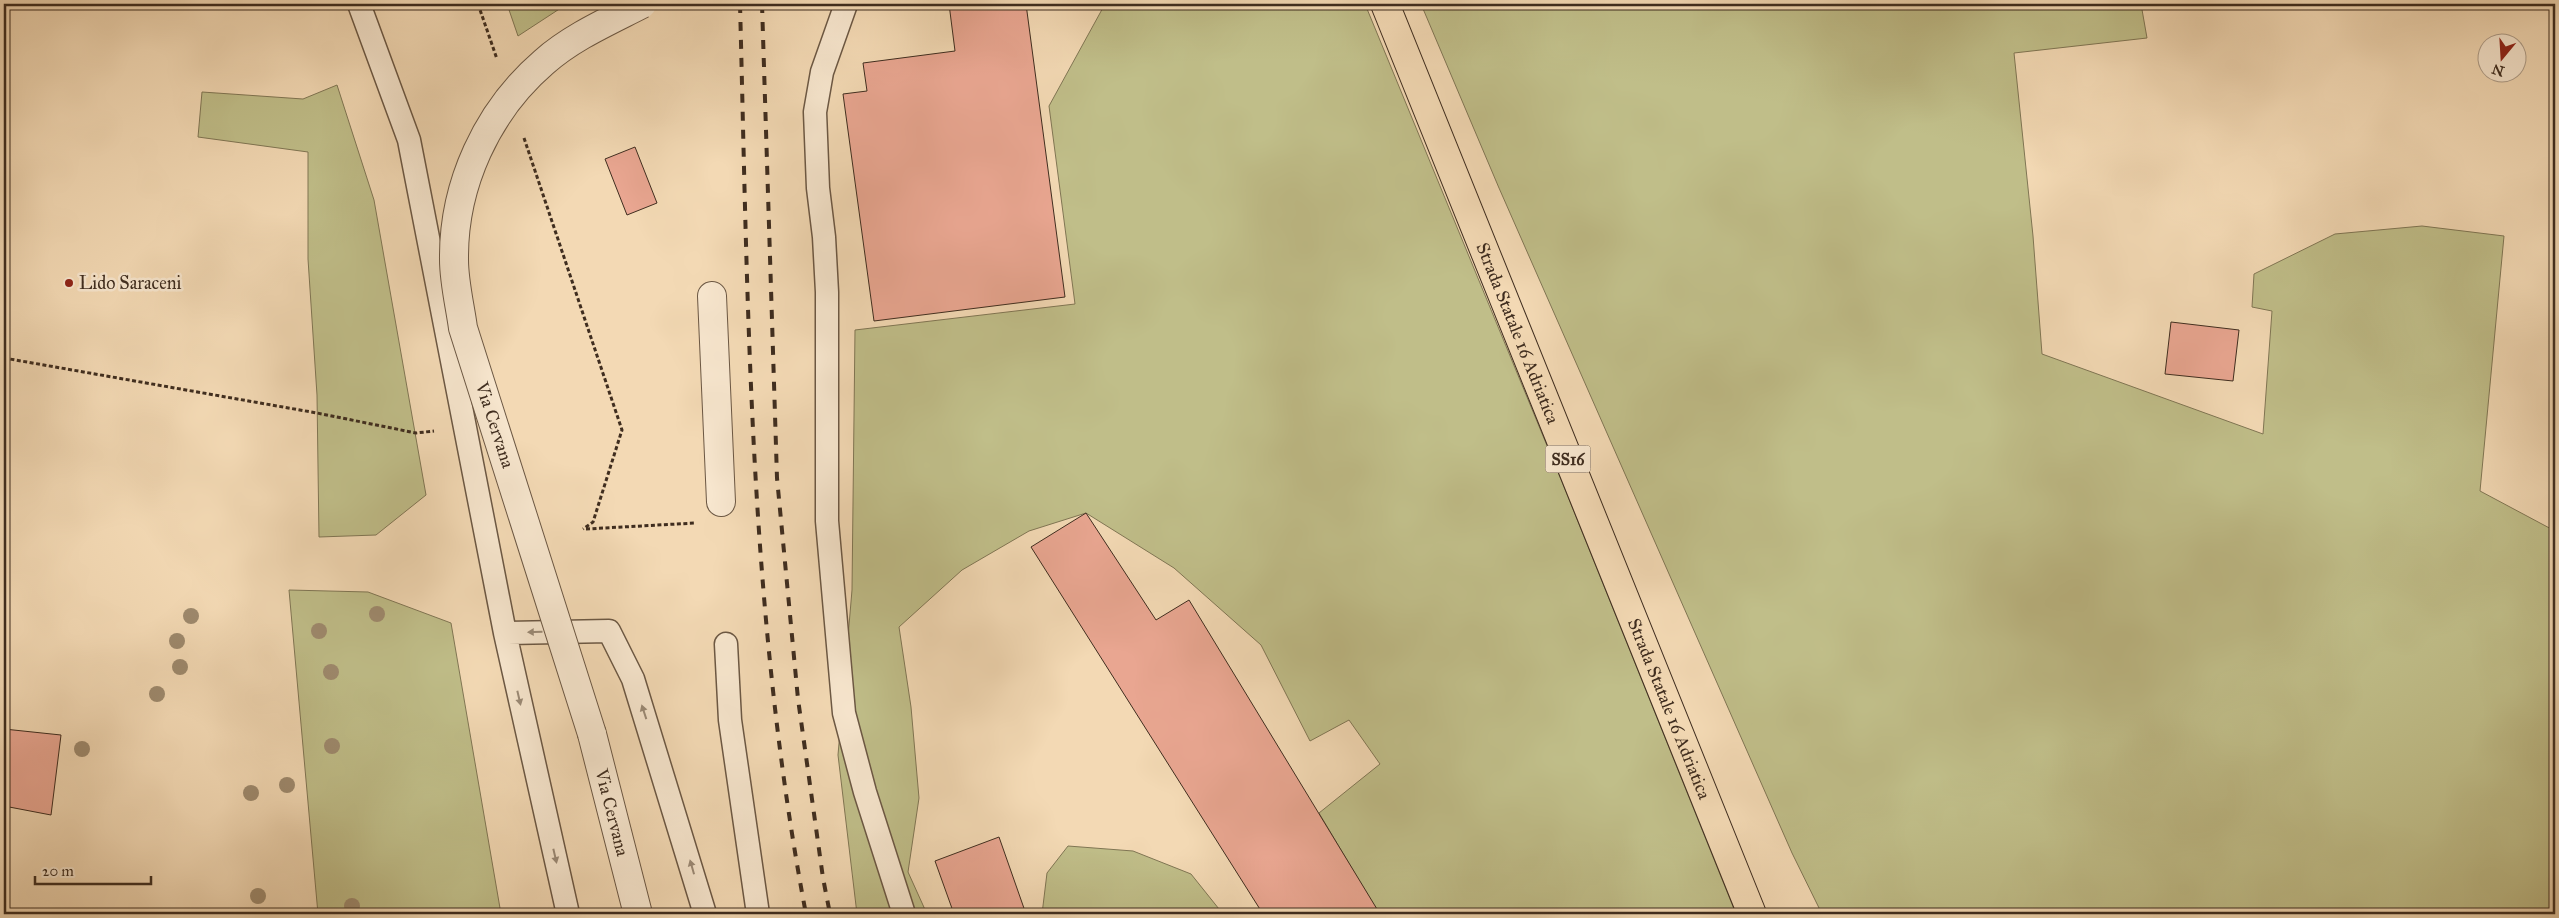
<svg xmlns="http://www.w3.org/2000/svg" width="2559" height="918" viewBox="0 0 2559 918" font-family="'IM FELL Great Primer',serif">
<rect width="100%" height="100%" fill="#f3d9b4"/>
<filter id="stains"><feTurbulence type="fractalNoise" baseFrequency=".004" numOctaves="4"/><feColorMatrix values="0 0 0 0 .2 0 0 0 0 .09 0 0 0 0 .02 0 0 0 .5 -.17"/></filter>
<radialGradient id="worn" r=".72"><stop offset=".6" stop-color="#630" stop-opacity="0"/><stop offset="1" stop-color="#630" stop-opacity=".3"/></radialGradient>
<!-- green -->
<path fill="#c0be89" stroke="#807654" d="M507,4H567L518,36Z
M1105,4H1365L1562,482L1736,914H1379L1319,813L1380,764L1349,720L1310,741L1261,645L1174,568L1086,513L1029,531L962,570L899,627L911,707L919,798L908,872L927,914H857L838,755L852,590L855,330L1075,304L1049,106Z
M1421,4H2141L2147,38L2014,53L2033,236L2042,354L2263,434L2272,311L2252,307L2254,274L2335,234L2422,226L2504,236L2480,491L2555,531V914H1822L1792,853L1499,188Z
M337,85L374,200L426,495L376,535L319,537L317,395L308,259V152L198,137L202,92L303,99Z
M289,590L368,592L451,623L501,914H318Z
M1068,846L1133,851L1191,874L1223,914H1042L1047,873Z"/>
<!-- building -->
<path fill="#e9a691" stroke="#3f2d1f" d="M949,4H1026L1065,297L874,321L843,94L867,91L863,63L955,51Z
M635,147L657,203L627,215L605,159Z
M2171,322L2239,330L2233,381L2165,374Z
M1086,513L1156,620L1189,600L1380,914H1263L1031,547Z
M4,729L61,735L51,815L4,806Z
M999,837L1026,914H993L992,910L979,914H954L935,861Z"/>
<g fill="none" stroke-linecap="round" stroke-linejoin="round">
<!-- service casing -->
<g stroke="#6c5844" stroke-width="25">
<path id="service" d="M359,4L409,140L505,633L568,914
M846,4L822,72L815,112L818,188L824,237L827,292V521L844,713L865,792L904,914
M505,633L609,631L633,679L705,914
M726,644L730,720L758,914"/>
</g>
<!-- minor casing -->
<g stroke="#6c5844" stroke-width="30">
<path id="minor" d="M712,296L721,502"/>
</g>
<!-- tertiary casing -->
<g stroke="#6c5844" stroke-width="30">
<g id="tertiary">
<path id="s1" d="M592,734L638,914"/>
</g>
</g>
<!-- primary casing -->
<g stroke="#3f2d1f" stroke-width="30">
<g id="primary">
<path id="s2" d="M1385,4L1752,914"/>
</g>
</g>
<!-- path -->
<path stroke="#3f2d1f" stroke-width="3" stroke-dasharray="4 2.5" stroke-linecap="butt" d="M478,4L497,59
M524,138L622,430L593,522L583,529
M4,358L317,413L416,433L434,431
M586,529L695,523"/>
<!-- service -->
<use href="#service" stroke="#f7e6ce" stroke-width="22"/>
<!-- minor -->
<use href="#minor" stroke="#f7e6ce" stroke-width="28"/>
<!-- tertiary -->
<use href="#tertiary" stroke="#f7e6ce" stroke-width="28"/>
<!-- primary -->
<use href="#primary" stroke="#f3d9b4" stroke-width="28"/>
<!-- rail -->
<path stroke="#3f2d1f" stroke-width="4" stroke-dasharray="9 9" stroke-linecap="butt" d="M740,4C748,307 749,615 806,914
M762,4L777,478L798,699L823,878L830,914"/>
<!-- tertiary-bridge casing -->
<g stroke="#6c5844" stroke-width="30" stroke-linecap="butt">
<path id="tertiary-bridge" d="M592,734L463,328C460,306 454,282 454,260C453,185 487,111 544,62C572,37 609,21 642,4"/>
</g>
<!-- tertiary-bridge -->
<use href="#tertiary-bridge" stroke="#f7e6ce" stroke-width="28"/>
</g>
<!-- trees -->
<g fill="#9e8a6e">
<circle cx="377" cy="614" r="8"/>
<circle cx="191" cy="616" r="8"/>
<circle cx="319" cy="631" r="8"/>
<circle cx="177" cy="641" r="8"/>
<circle cx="180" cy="667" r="8"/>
<circle cx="331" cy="672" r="8"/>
<circle cx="157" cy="694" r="8"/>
<circle cx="332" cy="746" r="8"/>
<circle cx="82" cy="749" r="8"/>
<circle cx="287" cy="785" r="8"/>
<circle cx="251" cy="793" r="8"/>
<circle cx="258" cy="896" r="8"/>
<circle cx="352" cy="906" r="8"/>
</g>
<!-- one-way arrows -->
<defs><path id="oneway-solid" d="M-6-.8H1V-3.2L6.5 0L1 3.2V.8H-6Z" transform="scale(1.25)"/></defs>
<g fill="#9b8a76">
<use href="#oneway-solid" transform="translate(535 632) rotate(179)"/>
<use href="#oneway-solid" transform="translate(519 698) rotate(77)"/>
<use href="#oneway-solid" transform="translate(644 712) rotate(-108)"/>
<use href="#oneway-solid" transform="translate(555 856) rotate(77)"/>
<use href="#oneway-solid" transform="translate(692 867) rotate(-106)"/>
</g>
<!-- markers -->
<circle fill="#8f2418" stroke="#f7e6ce" stroke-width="2" cx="69" cy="283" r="5"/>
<g text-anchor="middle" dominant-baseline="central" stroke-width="5" stroke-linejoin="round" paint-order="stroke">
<!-- shield labels -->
<rect fill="#f7e6ce" stroke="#766454" stroke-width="1" x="1545.5" y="445.5" width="45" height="27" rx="4"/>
<g font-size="16" font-weight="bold" fill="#3f2d1f">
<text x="1568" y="459">SS16</text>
</g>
<!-- poi labels -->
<g font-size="18" fill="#3f2d1f" stroke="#f7e6ce" text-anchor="start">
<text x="79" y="283">Lido Saraceni</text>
</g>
<!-- street labels -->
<g font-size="18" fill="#3f2d1f" stroke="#f7e6ce">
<text stroke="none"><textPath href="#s2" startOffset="355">Strada Statale 16 Adriatica</textPath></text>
<text transform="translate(495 425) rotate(72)">Via Cervana</text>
<text stroke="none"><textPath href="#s2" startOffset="760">Strada Statale 16 Adriatica</textPath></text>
<text stroke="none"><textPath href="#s1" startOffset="81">Via Cervana</textPath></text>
</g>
</g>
<!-- margin -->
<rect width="2559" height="918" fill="none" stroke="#f3d9b4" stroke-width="20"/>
<rect x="5" y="5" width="2549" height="908" fill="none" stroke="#3f2d1f" stroke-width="2.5"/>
<rect x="10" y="10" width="2539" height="898" fill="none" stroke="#3f2d1f"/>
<!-- north arrow -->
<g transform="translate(2502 58) rotate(198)"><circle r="24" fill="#f7e6ce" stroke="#ad9c88"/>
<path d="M0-4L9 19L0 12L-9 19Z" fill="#8f2418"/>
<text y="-8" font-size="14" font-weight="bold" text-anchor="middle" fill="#3f2d1f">N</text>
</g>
<!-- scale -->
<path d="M35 876v8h116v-8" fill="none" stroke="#3f2d1f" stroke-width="2.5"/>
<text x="42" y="876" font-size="15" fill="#3f2d1f" stroke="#f7e6ce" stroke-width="4" paint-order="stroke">20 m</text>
<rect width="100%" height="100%" filter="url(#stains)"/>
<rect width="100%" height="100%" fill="url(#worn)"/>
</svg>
